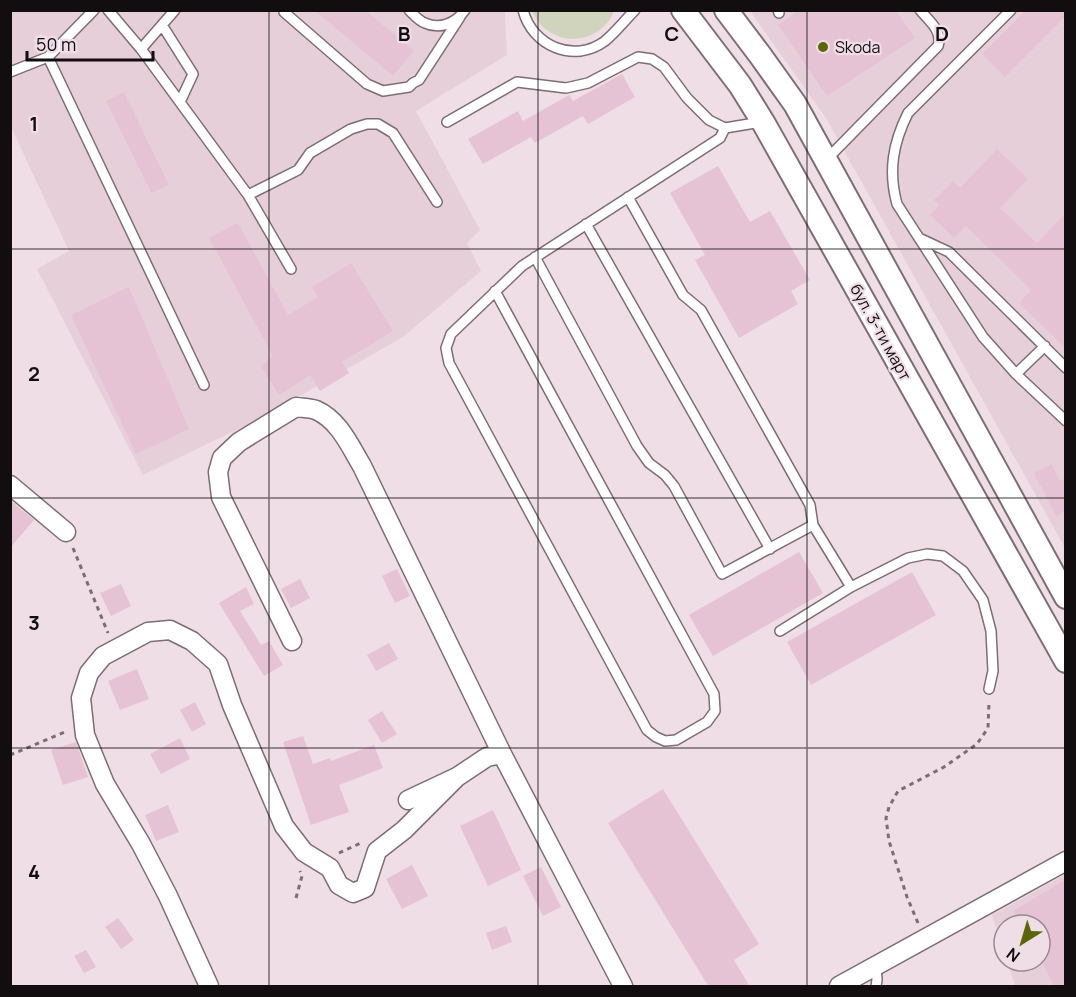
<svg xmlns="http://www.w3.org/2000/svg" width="1076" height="997" viewBox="0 0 1076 997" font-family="Manrope,sans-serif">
<rect width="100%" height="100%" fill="#efdee6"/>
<!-- built -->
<path fill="#e7cfda" d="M10,11H505L507,55L416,111L480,230L467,243L481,271L403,337L261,418L143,475L37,269L69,251L11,127Z
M750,11H1065V548L826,118Z
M1065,875V986H1015L1007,961H1040V925H1004V951L992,915Z"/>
<!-- green -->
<path fill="#d0d4bc" d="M532,11V10L614,11C605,36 573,47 550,32C541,27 536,19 532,11Z"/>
<!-- building -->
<path fill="#e5c3d4" d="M314,10H365L414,51L393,76Z
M799,10H896L915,38L827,96L778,25Z
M1026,10H1065V17L1005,77L982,54Z
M622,74L635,97L588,124L583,116L535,143L531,137L483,164L468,139L518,111L523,121L569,95L573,101Z
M124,92L169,185L151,193L106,101Z
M997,149L1028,179L1000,208L1037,243L1065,214V348L1019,303L1031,290L966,226L954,238L930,215L939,205L934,200L953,181L960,188Z
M718,166L750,222L770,211L810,280L791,291L798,304L739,338L695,260L705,255L670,193Z
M238,223L288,315L318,297L312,287L351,263L393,331L342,362L349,373L320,391L310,375L279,395L261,366L273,356L209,238Z
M129,287L189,429L136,454L71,315Z
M1052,464L1060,481L1065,479V511L1056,516L1034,473Z
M10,500L34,520L10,548Z
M799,552L823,593L713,656L689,615Z
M397,569L410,596L395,603L382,576Z
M912,572L936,615L811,685L787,642Z
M300,579L310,598L291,608L281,589Z
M121,584L131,606L111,616L100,593Z
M246,587L254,604L240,611L261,645L269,641L283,665L264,676L219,603Z
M389,643L398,659L376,671L367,655Z
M137,669L149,699L120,710L108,681Z
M195,702L206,724L192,732L180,710Z
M382,711L397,734L382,743L368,720Z
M303,736L313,764L330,758L331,761L374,745L383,768L339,785L349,812L311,825L283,742Z
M180,738L190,759L161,774L150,754Z
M76,742L88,777L63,785L51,750Z
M663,789L759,944L734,960L750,987H709L608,823Z
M168,805L179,832L156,841L145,815Z
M493,810L521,870L488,886L460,826Z
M412,865L428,896L402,909L386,879Z
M541,867L561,907L543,916L523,876Z
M1065,880V987H1055L1040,959V925H1021L1013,911Z
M118,918L134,940L121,949L105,927Z
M506,926L512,942L492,950L486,933Z
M86,950L96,967L84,973L74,956Z"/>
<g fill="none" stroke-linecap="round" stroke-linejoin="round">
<!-- service casing -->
<g stroke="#7c6e74" stroke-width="12">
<path id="service" d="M94,10L48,57L204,385
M108,10L141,49L248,195L291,269
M284,10V12L367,84L383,91L409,87L413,83L419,80L460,17
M409,10C413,14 419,21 425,23C440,30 456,23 465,10
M523,10C532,46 574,64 605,41C616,32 625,20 635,10
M778,10L779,13
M1011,10L908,113C893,143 888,171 897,204L983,337L1016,374L1066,421
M162,25L193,74L180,102
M141,49L175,10
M10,72L48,57
M447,122L517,82L566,88L588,83L638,57L652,59L664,67L687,98L709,120L725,128L761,122
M826,160L938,46C943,31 929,21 920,10
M248,195L298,170L310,153L351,129L367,124H378L393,133L437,202
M586,224L770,549
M919,238L949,252L1066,368
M535,257L637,446L649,463L665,475L674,486L722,574L813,525L810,505L701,310L683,295L628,197
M495,291L714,694L715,711L707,722L676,740L665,741L656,737L647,730L449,363L446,348L451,334L522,266L720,138L725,128
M1016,374L1045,346
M813,525L851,587
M780,631L851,587L908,558L927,554L943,556L963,571L983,600L991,631L993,671L989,689
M876,966L877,980L876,986"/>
</g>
<!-- minor casing -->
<g stroke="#7c6e74" stroke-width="21">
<path id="minor" d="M10,485L66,532
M292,641L221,497L218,472L222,458L239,442L296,407C302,408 310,408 316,410C339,420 350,446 362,466L502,754L623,986
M408,800L457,777L487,757L502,754
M209,986L168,896L141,844L105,784L85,735L81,698L89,673L103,656L148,632L170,630L192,641L218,664L232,705L284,826L304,852L330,868L339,885L353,893L365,888L377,851L404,830L457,777
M839,986L1066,861"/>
</g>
<!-- tertiary casing -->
<g stroke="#7c6e74" stroke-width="26">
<path id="tertiary" d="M683,10L740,85L763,122L1066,661
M726,10L760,55L795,104L1066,597"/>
</g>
<!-- path -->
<path stroke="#796e73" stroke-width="3" stroke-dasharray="4.5 4.5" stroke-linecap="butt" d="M73,548L108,633
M10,755L67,731
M339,853L363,842
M296,898L302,876L300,871
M918,923L907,897L889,841L886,818L889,807L898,791L944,767L977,744L988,728L989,702"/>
<!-- service -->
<use href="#service" stroke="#fff" stroke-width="9"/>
<!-- minor -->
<use href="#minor" stroke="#fff" stroke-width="18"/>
<!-- tertiary -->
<use href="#tertiary" stroke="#fff" stroke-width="22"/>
</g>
<!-- grid -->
<path fill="none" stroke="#120d0f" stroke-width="1.5" stroke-opacity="0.55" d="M269,10V986M538,10V986M807,10V986M10,249H1066M10,498H1066M10,748H1066"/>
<!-- markers -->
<circle fill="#5c6608" stroke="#efdee6" stroke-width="2" cx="823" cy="47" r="6"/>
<g text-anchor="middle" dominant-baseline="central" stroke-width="4.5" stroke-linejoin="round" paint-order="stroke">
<!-- poi labels -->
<g font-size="16" fill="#120d0f" stroke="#efdee6" text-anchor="start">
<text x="835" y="47">Skoda</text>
</g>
<!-- street labels -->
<g font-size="16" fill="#120d0f" stroke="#efdee6">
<text transform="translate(881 332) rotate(61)">бул. 3-ти март</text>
</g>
</g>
<g font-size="20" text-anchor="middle" font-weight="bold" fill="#120d0f" stroke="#efdee6" stroke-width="4.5" stroke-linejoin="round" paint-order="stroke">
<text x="404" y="41">B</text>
<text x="672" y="41">C</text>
<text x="942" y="41">D</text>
<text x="34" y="131">1</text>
<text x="34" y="381">2</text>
<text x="34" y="630">3</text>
<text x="34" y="879">4</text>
</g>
<!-- border -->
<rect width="1076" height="997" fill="none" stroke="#120d0f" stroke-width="24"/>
<!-- north arrow -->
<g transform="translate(1022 943) rotate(217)"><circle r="28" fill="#efdee6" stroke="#978a90" stroke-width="1.5"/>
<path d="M0-4.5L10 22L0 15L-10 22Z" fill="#5c6608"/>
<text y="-9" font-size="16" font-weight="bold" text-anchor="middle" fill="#120d0f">N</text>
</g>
<!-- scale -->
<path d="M27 51v9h126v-9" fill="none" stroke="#120d0f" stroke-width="3"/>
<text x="36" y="51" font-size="18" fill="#120d0f" stroke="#efdee6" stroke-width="4.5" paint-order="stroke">50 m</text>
</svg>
